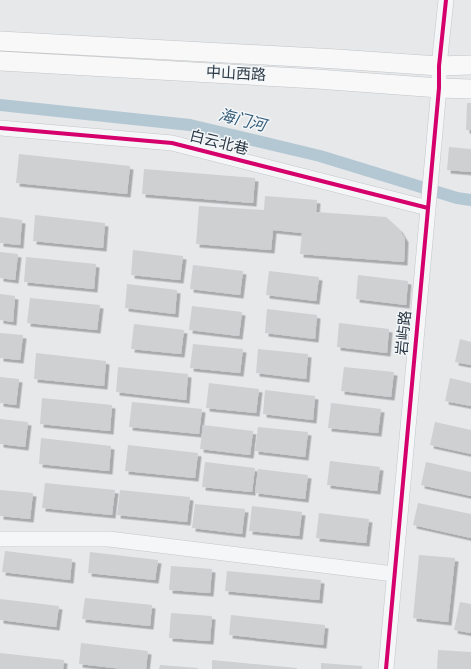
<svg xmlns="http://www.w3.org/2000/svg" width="471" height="669" viewBox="0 0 471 669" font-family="'Sofia Sans Condensed','Noto Sans SC',sans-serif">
<defs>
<filter id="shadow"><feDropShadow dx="3.5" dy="3.5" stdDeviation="0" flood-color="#0004"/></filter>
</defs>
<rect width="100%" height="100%" fill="#e6e8ea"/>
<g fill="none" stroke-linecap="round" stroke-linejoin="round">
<!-- canal -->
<path stroke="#b4c8d4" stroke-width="12" d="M0,105L190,125L320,156L457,198L471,200"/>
</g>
<!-- building -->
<path fill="#ced0d2" filter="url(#shadow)" d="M467,103H471V130H466Z
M449,147L471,149V172L447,170Z
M19,154L130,166L127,194L16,183Z
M144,169L255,178L253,203L142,194Z
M265,196L317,200L316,212L386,217L399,229L405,239L404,262L300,254L302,233L273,230L271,250L196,244L199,206L264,210Z
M35,215L105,223L103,248L33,241Z
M0,217L22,220L20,245L0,243Z
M133,250L183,256L180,280L131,275Z
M0,252L18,254L15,280L0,278Z
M26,257L96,264L94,289L24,282Z
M193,265L243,271L240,295L190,289Z
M269,271L319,277L316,301L266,295Z
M358,275L408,281L406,305L356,299Z
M127,284L177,290L175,314L125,308Z
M0,294L15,296L13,322L0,320Z
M30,298L100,305L97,330L27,323Z
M192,306L242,312L239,336L189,330Z
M267,309L317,315L315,339L265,333Z
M339,323L389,329L387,353L337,347Z
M134,324L184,330L181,354L131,349Z
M0,333L23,335L20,360L0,358Z
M460,339L471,342V365L455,362Z
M193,344L243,349L240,373L190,368Z
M258,349L308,354L306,379L256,373Z
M36,353L106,361L104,386L34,379Z
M118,367L188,374L186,400L116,392Z
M344,367L394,372L391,397L341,391Z
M0,377L19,379L16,405L0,403Z
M450,378L471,383V406L445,401Z
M209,383L259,389L256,413L206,408Z
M265,390L315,396L313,420L263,414Z
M42,398L112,405L110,431L40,424Z
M132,402L202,409L199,434L129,427Z
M331,403L381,409L378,433L328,428Z
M0,419L28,422L25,447L0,444Z
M435,422L471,430V454L430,445Z
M203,425L253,431L250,455L200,449Z
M258,427L308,432L305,457L255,451Z
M41,438L111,446L109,471L39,464Z
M128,445L198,453L195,478L125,471Z
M330,461L380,467L377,491L327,485Z
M205,462L255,468L252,492L202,487Z
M426,462L471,472V496L421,485Z
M258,469L308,475L305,499L255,493Z
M45,483L115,490L112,515L42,508Z
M0,490L33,493L30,519L0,516Z
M120,490L190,497L187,522L117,515Z
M418,503L471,514V538L413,525Z
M195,504L245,509L242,534L192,528Z
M252,506L302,512L299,536L249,531Z
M319,513L369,519L366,543L316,538Z
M5,551L72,559L70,580L2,572Z
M90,552L158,560L155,580L88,573Z
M419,555L455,558L448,622L413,618Z
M171,566L212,569L210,593L169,590Z
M227,571L321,580L319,600L225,591Z
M85,598L152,605L150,626L82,619Z
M0,599L59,606L56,627L0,620Z
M460,602L471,604V633L454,630Z
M171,613L212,616L210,641L169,638Z
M231,615L325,625L323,645L229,635Z
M81,643L148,651L146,669H123L79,664Z
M438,650L471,652V669H437Z
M0,653L64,660L63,669H0Z
M212,660L297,668V669H212Z
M321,663L362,666V669H321Z
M160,665L198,668V669H159Z"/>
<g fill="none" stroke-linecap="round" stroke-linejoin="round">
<!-- minor casing -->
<g stroke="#c4c6c8" stroke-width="16">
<path id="minor" d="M0,128L172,143L428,208
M0,539H109L394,574
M386,669L439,88V66L446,0"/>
</g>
<!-- major casing -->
<g stroke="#c2c5c8" stroke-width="20">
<path id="major" d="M0,41L337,59L439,66L471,65
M0,61L317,79L439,88L471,89"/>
</g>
<!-- minor -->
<use href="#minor" stroke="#f5f6f7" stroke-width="15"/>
<!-- major -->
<use href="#major" stroke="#f8f8f8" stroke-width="19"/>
<!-- cycleway casing -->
<g stroke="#f4f7f9" stroke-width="6">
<path id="cycleway" d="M0,128L172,143L428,208
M386,669L439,88V66L446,0"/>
</g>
<!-- cycleway -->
<use href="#cycleway" stroke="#d6006c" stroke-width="4"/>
</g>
<g text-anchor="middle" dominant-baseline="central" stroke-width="3" stroke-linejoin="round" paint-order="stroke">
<!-- street labels -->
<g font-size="15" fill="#2b3844" stroke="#f4f7f9">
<text transform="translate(236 74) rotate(3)">中山西路</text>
<text transform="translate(219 143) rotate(14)">白云北巷</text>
<text transform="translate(404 333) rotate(-85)">岩屿路</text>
</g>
<!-- water labels -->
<g font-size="16" font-style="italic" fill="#355d79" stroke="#f4f7f9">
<text transform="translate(242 121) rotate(14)">海门河</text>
</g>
</g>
</svg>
